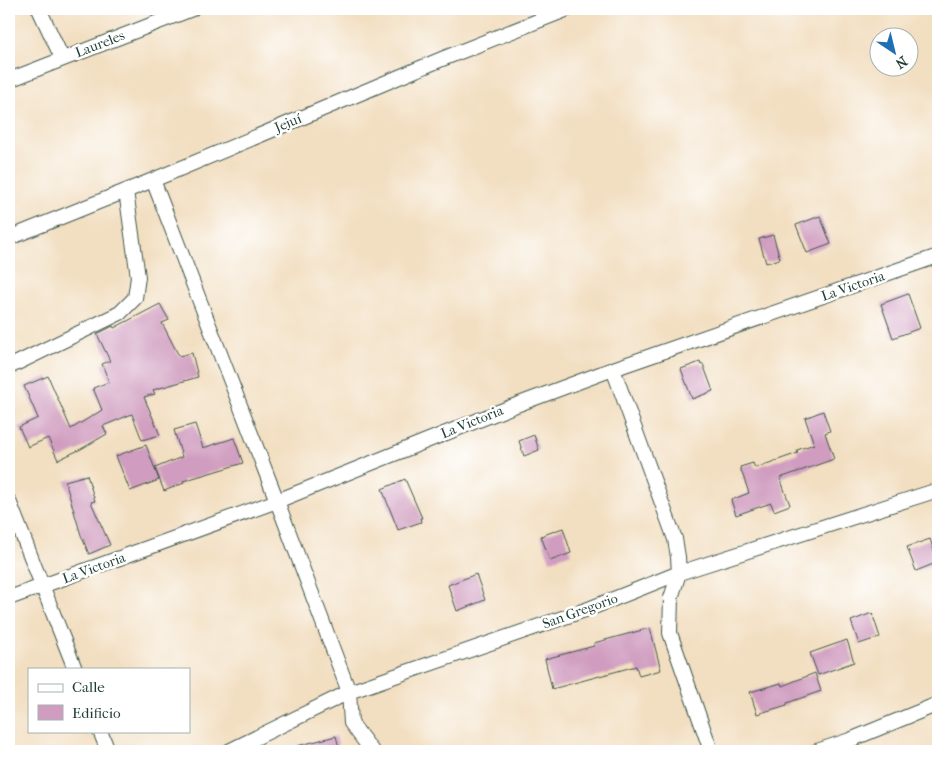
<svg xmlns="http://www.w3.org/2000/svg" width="947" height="760" viewBox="0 0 947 760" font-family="'IM FELL French Canon',serif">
<rect width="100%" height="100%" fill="#fff"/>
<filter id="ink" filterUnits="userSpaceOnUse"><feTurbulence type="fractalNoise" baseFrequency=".02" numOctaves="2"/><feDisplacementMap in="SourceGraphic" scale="10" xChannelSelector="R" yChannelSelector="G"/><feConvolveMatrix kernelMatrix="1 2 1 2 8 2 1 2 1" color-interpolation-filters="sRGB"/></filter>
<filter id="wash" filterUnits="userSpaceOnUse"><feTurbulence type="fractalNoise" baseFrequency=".0096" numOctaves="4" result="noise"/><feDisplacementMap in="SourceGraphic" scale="20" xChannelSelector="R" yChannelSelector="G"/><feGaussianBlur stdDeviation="1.12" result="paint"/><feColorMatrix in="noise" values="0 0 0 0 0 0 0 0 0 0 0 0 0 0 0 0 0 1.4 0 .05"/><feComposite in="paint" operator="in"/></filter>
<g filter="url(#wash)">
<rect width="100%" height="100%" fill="#f2dec0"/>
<g id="blocks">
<!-- building -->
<path fill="#d09dc0" d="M820,216L831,244L807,253L796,225Z
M773,235L780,259L766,263L759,239Z
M908,294L920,328L893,338L881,304Z
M160,304L169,320L162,323L179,356L192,353L198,377L153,390L155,394L144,397L160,435L142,440L132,414L103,426L107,434L81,449L58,460L48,438L28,447L19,427L38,418L24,386L48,376L71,429L102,410L93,388L109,382L102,364L110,361L97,334L113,326L114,328Z
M700,362L701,365L703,364L713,391L692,399L681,369Z
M823,411L830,431L825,433L834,459L780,478L790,505L774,511L771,503L736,515L731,500L749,493L740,467L753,463L755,468L798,453L797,450L814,444L805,418Z
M195,424L203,448L234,438L243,463L183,481L184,483L164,491L155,468L182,457L174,430Z
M534,435L539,450L524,456L519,441Z
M146,445L159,480L130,491L116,456Z
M87,475L95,501L91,502L110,545L89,554L81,535L65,481Z
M405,479L422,518H420L421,522L398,530L382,489Z
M563,528L571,553L550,561L541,536Z
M930,539L938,562L916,571L907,547Z
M476,574L485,600L457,611L448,585Z
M872,613L880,637L859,644L851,621Z
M650,628L661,670L639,676L636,666L552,689L545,659L594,646V643Z
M847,640L854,662L818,675L810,653Z
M815,673L821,691L787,703V705L757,714L750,692L781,683L782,686Z
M336,736L340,751H297V746Z"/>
</g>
</g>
<g filter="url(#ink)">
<use href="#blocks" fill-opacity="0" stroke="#3f5549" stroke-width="1"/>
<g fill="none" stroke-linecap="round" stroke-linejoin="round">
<!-- minor casing -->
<g stroke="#3f5549" stroke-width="16">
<path id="minor" d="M39,9L62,58
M9,80L192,9
M153,180L277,501L349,692L351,723L372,751
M9,238L153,180L442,59L568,9
M9,367L120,313L135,298L138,277L126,191
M613,369L675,539L678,557L679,573L671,598L670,633L711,751
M9,501L75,669
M9,598L277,501L511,407L613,369L938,256
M100,731L108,751
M229,751L349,692L591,608L679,573L938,490
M817,751L850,740L938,704"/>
</g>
<!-- minor -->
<use href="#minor" stroke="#fff" stroke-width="14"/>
</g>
</g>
<g text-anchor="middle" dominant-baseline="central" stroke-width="5" stroke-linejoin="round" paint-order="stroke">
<!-- street labels -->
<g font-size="14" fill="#1f3d34" stroke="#fff">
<text transform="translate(100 44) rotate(-21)">Laureles</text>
<text transform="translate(288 123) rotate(-23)">Jejuí</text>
<text transform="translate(853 286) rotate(-19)">La Victoria</text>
<text transform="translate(472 422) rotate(-22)">La Victoria</text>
<text transform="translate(94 568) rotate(-20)">La Victoria</text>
<text transform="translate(580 611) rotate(-20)">San Gregorio</text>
</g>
</g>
<!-- margin -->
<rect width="947" height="760" fill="none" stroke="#fff" stroke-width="30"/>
<!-- legend -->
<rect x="28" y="668" width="162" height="65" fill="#ffffff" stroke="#a5b1ae"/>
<rect x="38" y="684" width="25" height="8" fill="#ffffff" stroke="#a5b1ae"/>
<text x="72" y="692" font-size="15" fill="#1f3d34">Calle</text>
<rect x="38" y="705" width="25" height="15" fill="#d09dc0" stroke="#a5b1ae"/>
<text x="72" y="718" font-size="15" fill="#1f3d34">Edificio</text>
<!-- north arrow -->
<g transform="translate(894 52) rotate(145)"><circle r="24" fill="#ffffff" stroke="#a5b1ae"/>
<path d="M0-4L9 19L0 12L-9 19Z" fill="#1f6fb2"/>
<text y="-8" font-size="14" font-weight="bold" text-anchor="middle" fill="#1f3d34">N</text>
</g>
</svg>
